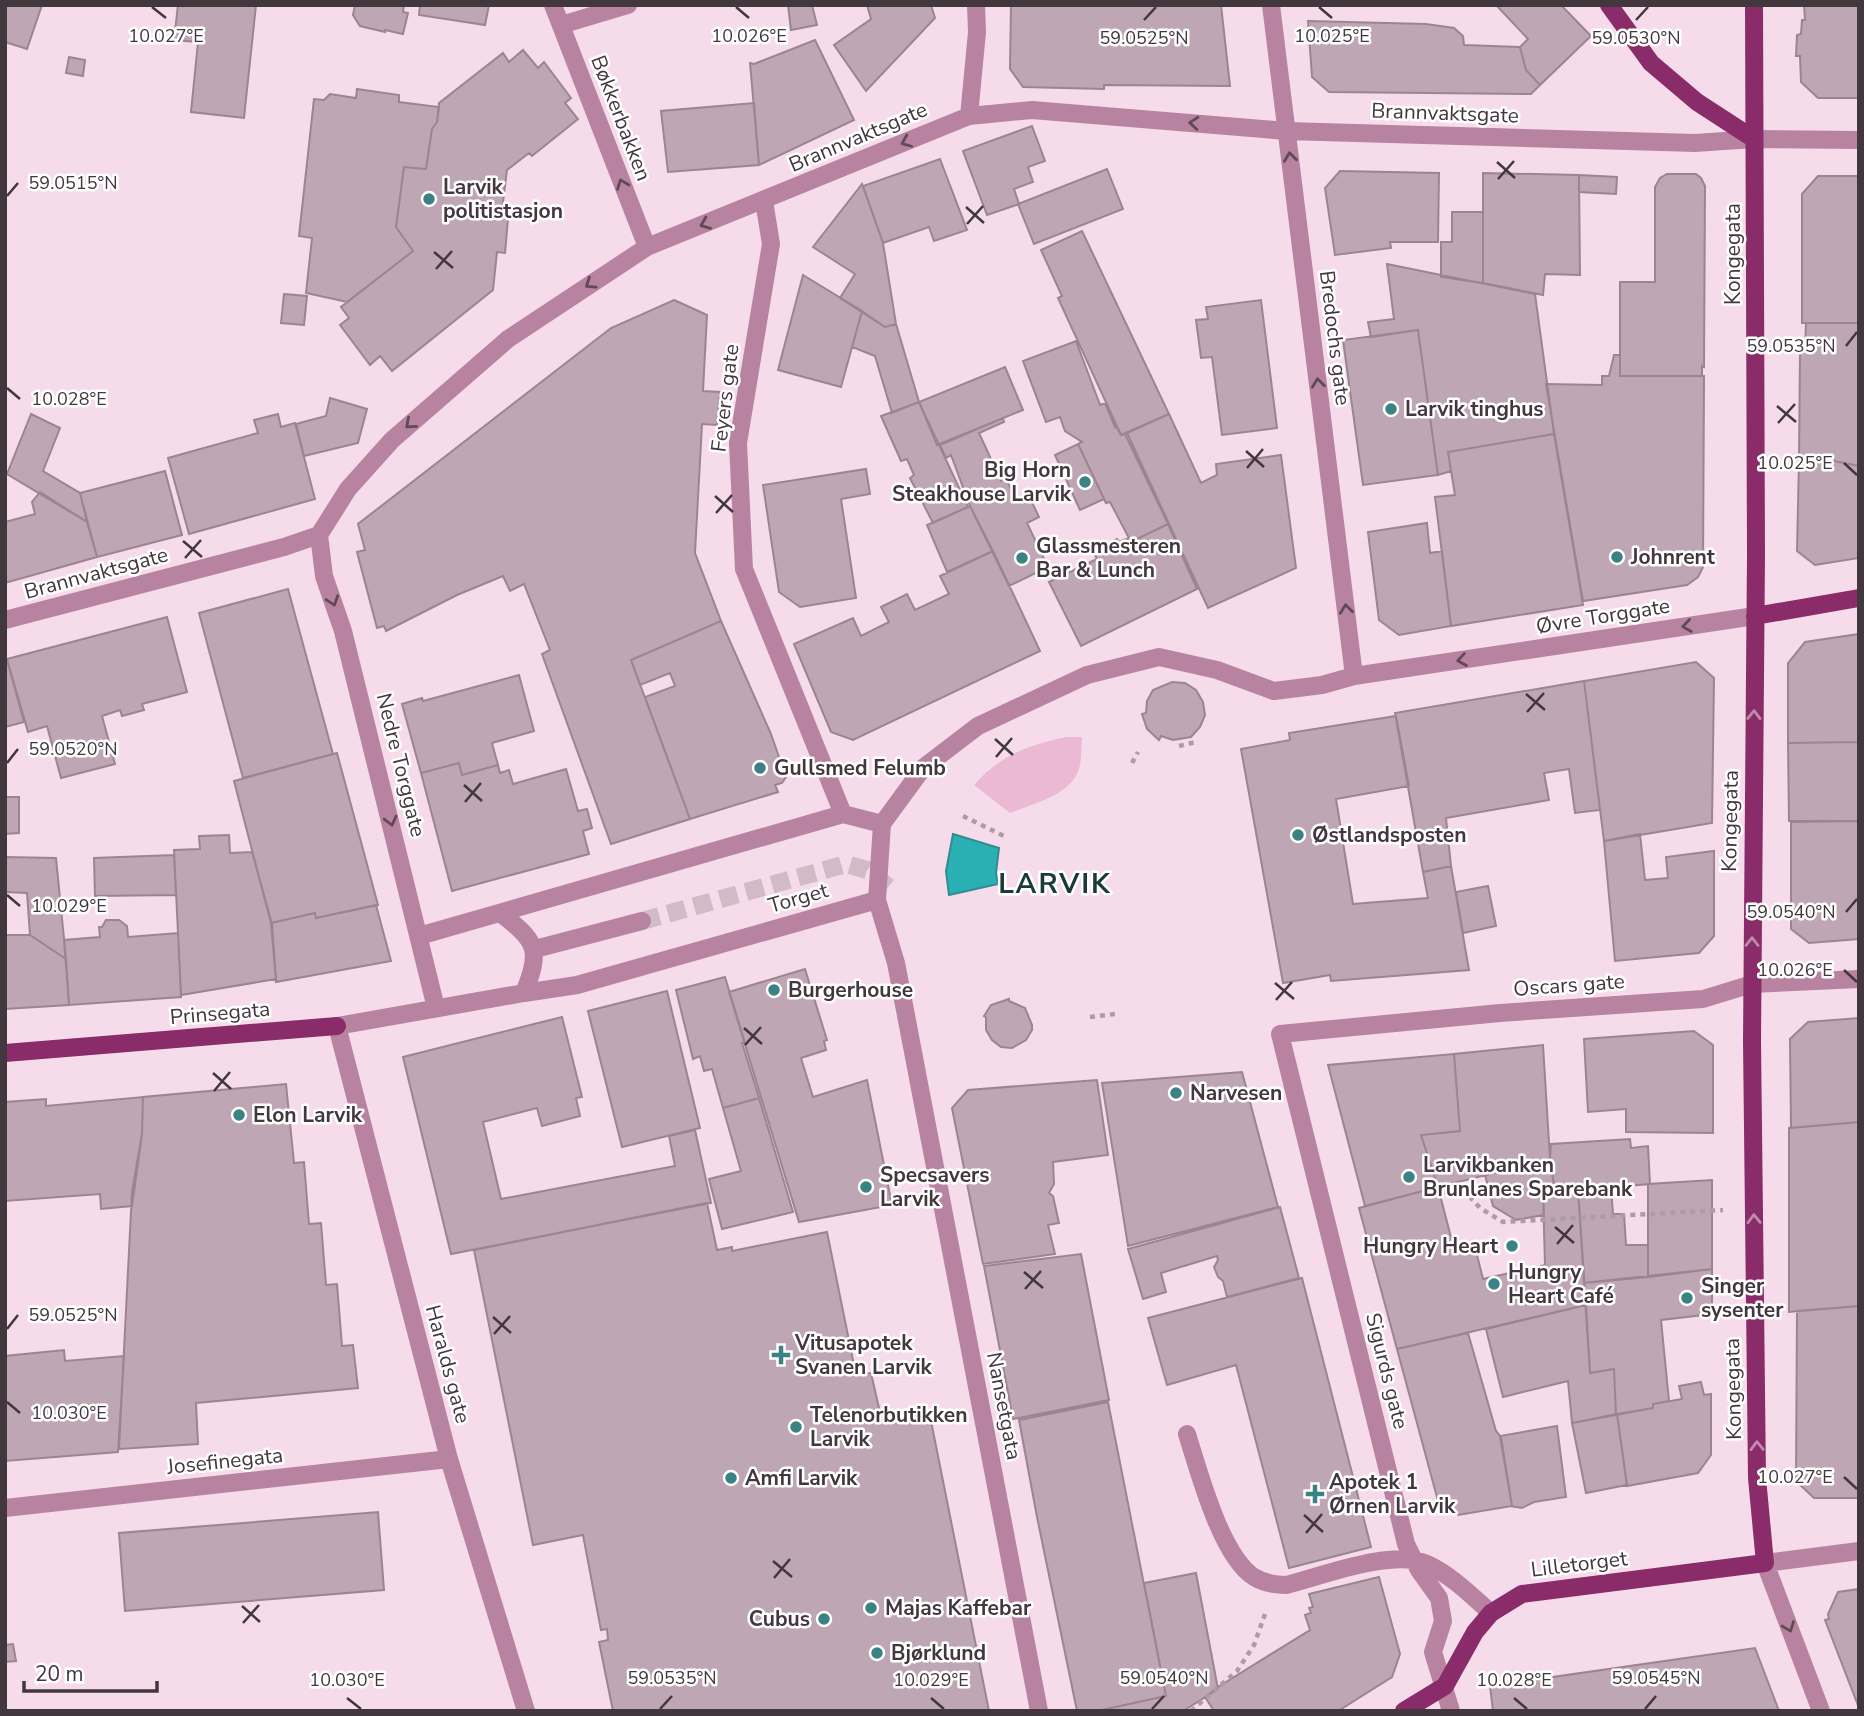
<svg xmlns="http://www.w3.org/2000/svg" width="1864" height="1716" viewBox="0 0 1864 1716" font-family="'Nunito Sans',sans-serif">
<rect width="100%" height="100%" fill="#f6dcea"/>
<!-- green -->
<path fill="#ecb9d5" d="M1067,737H1082C1081,746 1082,756 1080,765C1074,795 1034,803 1010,813L974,785C999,756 1030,744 1067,737Z"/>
<!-- water -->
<path fill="#2ab0b2" stroke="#318c8f" stroke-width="2" d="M953,834L999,848L996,873L998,884L949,895L946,871Z"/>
<!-- building -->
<path fill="#bfa6b4" stroke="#9c8491" stroke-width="2" d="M5,5H42L27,49L5,42Z
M178,5H256L244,118L191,112L198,42L174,40Z
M355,5H404L403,12L408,13L403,34L385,30V32L360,26L353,15Z
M420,5H489L485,25L419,15Z
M788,5H812L817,25L791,30Z
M867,5H931L935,18L866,91L834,45L871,19Z
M1011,5H1221L1230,86L1104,85V89L1023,87L1010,69Z
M1496,5H1561L1591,36L1540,85L1526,70L1520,47L1528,39Z
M1804,5H1859V98H1818L1801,82L1800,56H1796L1797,35L1801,34L1802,20H1805Z
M1308,21L1426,24L1454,28L1463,36L1464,45L1520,47L1526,70L1540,85L1531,94L1329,92L1312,77Z
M815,40L854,120L759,165L750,63L754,64Z
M523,50L538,68L544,62L571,98L565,103L578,119L532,156L529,153L507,170L501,218L508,219L505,253L497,252L493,290L392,371L380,356L370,365L340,325L349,318L341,307L413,251L396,227L404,167L426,169L432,129L437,122L439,103L503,53L509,62Z
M69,57L85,60L83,76L66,73Z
M357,89L399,95V102L439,107L437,122L432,129L426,169L404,167L396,227L413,251L347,302L306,293L312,238L299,236L314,99L324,100L330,94L356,98Z
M754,103L759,165L668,172L661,111Z
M1032,126L1045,161L1028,167L1033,182L1014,189L1019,204L987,215L963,151Z
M940,159L967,230L934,241L929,227L883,243L863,186Z
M1107,169L1123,209L1034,244L1018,204Z
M1340,171L1439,173L1438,242H1390L1391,248L1335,255L1325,188Z
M1483,173L1579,175L1580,275L1545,274L1543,295L1483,283Z
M1667,174H1696L1701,178L1705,186L1704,367L1702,366V376H1620V282H1655V187L1660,178Z
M1579,175L1617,177L1616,194L1579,192Z
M1818,176H1859V323H1802V194Z
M862,184L883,243L896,324L885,327L840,298L855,274L813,247Z
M1452,212H1483V283L1441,277V242H1452Z
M1082,231L1169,414L1121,435L1058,298L1062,296L1041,250Z
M1387,264L1535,294L1554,434L1448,452L1451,471L1438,475L1418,330L1371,337L1368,322L1394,319Z
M803,275L862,311L841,387L778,370Z
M284,294L307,296L304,325L281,323Z
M674,300L707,315L703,391L720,392L717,425L702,424L695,553L721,621L631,660L690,819L611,844L542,654L550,650L524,584L510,591L503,576L457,595L386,631L384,626L377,628L357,552L365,550L358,524L611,328Z
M1261,300L1277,428L1222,435L1212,357L1201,358L1196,320L1208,319L1206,307Z
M862,311L885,327L896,324L919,402L892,413L875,356L852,347Z
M1806,323H1859V466L1829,460H1799L1800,351H1805Z
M1418,330L1438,475L1363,485L1343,340Z
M1076,341L1100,405L1105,403L1115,427L1116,426L1121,435L1125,434L1168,524L1131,542L1110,502L1106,503L1078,444L1082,442L1065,431L1060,417L1046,422L1023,361Z
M1614,355H1620V376H1704L1703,567L1698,577L1687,585L1583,601L1546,384L1602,385V376H1609Z
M1005,367L1023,410L937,445L919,402Z
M330,398L367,409L358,443L304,456L296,424L326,416Z
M919,402L968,507L933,523L910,478L914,475L907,459L901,461L881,416Z
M31,414L60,428L43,471L80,493L87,522L7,474Z
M278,414L281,427L295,423L315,499L189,534L168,458L258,433L254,420Z
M1169,414L1201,483L1217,475L1216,464L1281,455L1296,568L1208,608L1127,433Z
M1003,418L1004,422L979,433L1001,481L1006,478L1016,500L1028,494L1039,517L1027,523L1048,567L1009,586L970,506L951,455L946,458L940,445Z
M1554,434L1583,605L1451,626L1435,497L1455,495L1448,452Z
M1078,444L1104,499L1080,510L1055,455Z
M1799,460H1829L1859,466V558L1815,565L1797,551Z
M866,469L870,494L841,499L856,598L800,607L779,592L763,485Z
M165,471L182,535L97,557L80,493Z
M40,492L87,522L97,557L5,583V522L35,514L32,502Z
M970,506L993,551L947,572L927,525Z
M1427,523L1430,553L1442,551L1451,626L1399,635L1379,620L1368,532Z
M1168,524L1197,589L1081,646L1049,582L1097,559L1093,551L1117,539L1119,542L1129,538L1131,542Z
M993,551L1040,651L853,740L831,732L794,644L853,618L861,636L889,622L881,607L907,594L915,610L949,594L940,576Z
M288,589L333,754L243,778L199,613Z
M167,617L187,692L142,704L144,710L122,716L120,710L102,716L115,764L61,778L47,726L28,732L7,659Z
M721,621L771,734L786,777L782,783L775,785L778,792L690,819L645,697L675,686L670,673L640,685L631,660Z
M1859,634V742L1788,743V663L1805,642Z
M7,660L24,722L5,727V661Z
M1696,662L1714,678L1712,823L1604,841L1584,681Z
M519,675L534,731L492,743L498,765L462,775L459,763L421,773L402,704L422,698L423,701Z
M1584,681L1600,810L1575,813L1569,769L1544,773L1549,800L1446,818L1451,866L1423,872L1395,713Z
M1172,682L1185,683L1196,690L1203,702L1205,715L1200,727L1191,737L1173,740L1161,736L1159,740L1147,729L1142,714L1146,713L1147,701L1153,690Z
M1396,716L1409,786L1336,799L1353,904L1428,898L1423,872L1451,866L1469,970L1331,981L1330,975L1283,983L1241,749L1290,740L1289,733Z
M1859,742V821H1789L1788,743Z
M337,753L378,905L316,918L315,913L271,923L234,781Z
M459,763L462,775L498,765L500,773L509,770L513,784L566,769L578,811L587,809L592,828L583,831L589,854L452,891L421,773Z
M5,797H19V833L5,834Z
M1859,821V939L1809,943L1791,929V822Z
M1640,834L1645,880L1668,878L1666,857L1714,851V936L1699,953L1615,961L1604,841Z
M229,835L230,853L252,852L272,924L276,979L181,995L174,850L200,849L199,836Z
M174,855L176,895L95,896L94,858Z
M5,857L56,858L66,959L30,935L27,893L5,892Z
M1488,886L1496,926L1463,933L1456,892Z
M376,905L391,961L276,982L271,923L315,913L316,918Z
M106,920H119L127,926L128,937L178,933L181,997L69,1005L64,940L100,937L99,927H102Z
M5,935H30L66,959L69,1005L5,1009Z
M805,969L827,1040L824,1041L826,1050L801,1058L813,1097L867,1080L892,1205L799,1222L729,992Z
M725,977L745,1043H742L759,1098L723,1108L712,1069L704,1071L700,1056L693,1059L676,990Z
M667,991L700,1128L622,1147L588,1011Z
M1009,999V1001L1025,1008L1032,1025V1030L1026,1040L1012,1048L1001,1047L992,1040L986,1030V1017L984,1016L991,1005Z
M562,1017L582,1097L576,1098L580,1116L542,1126L537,1108L483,1122L501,1199L675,1166L669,1136L695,1130L711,1203L451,1254L403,1057Z
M1859,1018V1122L1791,1128L1790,1039L1808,1022Z
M1694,1031L1713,1045V1133L1626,1132V1109L1588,1112L1584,1039Z
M1543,1045L1550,1159L1438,1187L1421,1135L1460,1131L1454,1054Z
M1454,1054L1460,1131L1421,1135L1438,1187L1365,1206L1328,1065Z
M1242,1072L1278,1207L1128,1246L1102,1083Z
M1097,1080L1108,1155L1053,1162L1054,1184L1049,1193L1053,1196L1059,1223L1048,1225L1055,1254L983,1264L952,1108L968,1090Z
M286,1084L294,1163L304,1162L309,1224L321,1223L326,1285L337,1284L342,1346L353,1345L358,1388L196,1403L198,1444L119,1449L132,1192L142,1134L143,1097Z
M143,1097L142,1134L132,1206L101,1209L100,1194L5,1201V1102L46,1099V1106Z
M759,1098L793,1212L722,1229L709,1179L741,1171L723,1108Z
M1859,1122V1306L1789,1312V1128Z
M1630,1139L1631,1148L1648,1146L1650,1184L1555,1192L1550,1159L1551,1144Z
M1550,1159L1555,1192H1543L1544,1215L1516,1220L1493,1206L1485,1175Z
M1712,1180V1269L1648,1277V1184Z
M1611,1186L1613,1214H1624L1626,1245H1648V1277L1584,1283L1578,1189Z
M1438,1187L1454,1249L1474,1243L1483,1279L1545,1265L1543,1192L1578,1189L1586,1305L1397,1349L1359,1208Z
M707,1203L717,1250L732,1247V1251L827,1232L856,1375L871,1373L882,1421L929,1411L989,1711H613L599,1642L608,1640L607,1629L601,1630L583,1535L533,1545L474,1250Z
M1280,1207L1299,1278L1227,1297L1223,1281L1218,1277L1214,1267L1218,1260L1217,1256L1161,1273L1166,1292L1143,1299L1128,1249Z
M1081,1254L1109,1400L1013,1419L984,1266Z
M1712,1269V1314L1661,1320L1669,1401L1653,1404V1408L1616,1415L1614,1369L1590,1373L1584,1283Z
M1302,1278L1371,1547L1289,1568L1236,1365L1167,1385L1148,1318Z
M1586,1305L1590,1373L1614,1369L1616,1415L1572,1423L1568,1381L1503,1397L1486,1329Z
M1859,1306V1498H1814L1796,1481L1797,1311Z
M1468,1333L1496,1431L1501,1437L1512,1506L1458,1515L1438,1501L1397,1349Z
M64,1350L65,1361L124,1356L118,1452L5,1461V1356Z
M1701,1382L1704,1395L1711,1394V1455L1698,1473L1627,1486L1617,1414L1653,1408V1404L1682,1399L1679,1386Z
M1108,1402L1166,1696L1097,1711H1077L1037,1517L1019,1420Z
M1617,1414L1627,1485L1586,1493L1572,1423Z
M1557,1426L1566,1497L1534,1502L1522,1508L1510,1506H1512L1500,1436Z
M378,1512L384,1590L125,1611L119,1533Z
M1196,1573L1218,1689L1183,1711H1097L1166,1696L1144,1583Z
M1379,1577L1400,1654L1392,1677L1338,1711H1214L1205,1697L1218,1687L1310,1630L1305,1615L1311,1613L1309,1608L1313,1607L1309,1594Z
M1859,1589V1708L1825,1620L1829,1619L1828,1614L1838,1592Z
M13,1644L16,1661L5,1662V1645Z
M1755,1648L1779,1711H1493L1490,1686Z"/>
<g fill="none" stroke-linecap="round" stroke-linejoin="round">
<!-- minor-tunnel -->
<path stroke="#d2bbc7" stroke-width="18" stroke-dasharray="18 9" stroke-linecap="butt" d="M642,921L846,864L867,870L892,890"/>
<!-- path -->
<path stroke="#af9ba6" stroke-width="4.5" stroke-dasharray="5 5" stroke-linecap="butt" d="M1179,746L1196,742
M1132,763L1138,752
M963,816L1004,836
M1090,1017L1115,1014
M1444,1193L1462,1188L1480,1208L1503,1222L1723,1210
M1191,1711L1237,1671L1254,1645L1265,1614"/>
<!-- minor -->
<path stroke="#b883a1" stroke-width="18" d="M553,5L647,247
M1271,5L1354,676
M561,25L628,5
M969,116L977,32L976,5
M764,201L771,244L738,443L744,569L843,814L882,824
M319,535L324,576L343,631L436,1008
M5,620L284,547L319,535L348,489L392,440L508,339L647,247L969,116L1032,110L1287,131L1695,143L1754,139L1859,140
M877,900L882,824L923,768L978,726L1087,675L1159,657L1217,670L1274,691L1322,685L1354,676L1755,616
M500,913C536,941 542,948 524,993L337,1026L449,1459L526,1711
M419,936L843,814
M535,949L642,921
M524,993L577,985L877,900L896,963L1039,1711
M1187,1434C1199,1472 1221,1556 1254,1577C1264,1583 1275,1585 1286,1585C1322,1576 1393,1548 1427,1564C1451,1575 1472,1596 1491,1613
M5,1508L449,1459
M1451,1711L1433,1652L1443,1621L1439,1598L1419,1570L1406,1544L1280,1034L1500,1013L1703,999L1752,984L1859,979
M1821,1711L1765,1563L1859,1551"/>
<!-- major -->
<path stroke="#8a2c69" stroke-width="18" d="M1609,5L1651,63L1697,102L1754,139
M1755,616L1859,598
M5,1053L337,1026
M1404,1711L1445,1686L1475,1632L1491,1613L1522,1594L1765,1563L1757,1478L1752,1041L1756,555L1754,5"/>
</g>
<!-- one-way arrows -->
<defs><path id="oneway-chevron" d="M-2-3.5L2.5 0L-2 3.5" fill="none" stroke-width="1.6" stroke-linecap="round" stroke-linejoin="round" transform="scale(1.75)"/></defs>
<g stroke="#604a56">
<use href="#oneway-chevron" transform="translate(1194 123) rotate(-175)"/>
<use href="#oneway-chevron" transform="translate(906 142) rotate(157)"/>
<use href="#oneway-chevron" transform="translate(1290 157) rotate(-97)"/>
<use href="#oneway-chevron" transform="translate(622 184) rotate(-111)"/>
<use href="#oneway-chevron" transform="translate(705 224) rotate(158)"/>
<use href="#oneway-chevron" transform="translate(590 284) rotate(146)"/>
<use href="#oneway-chevron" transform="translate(1318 383) rotate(-97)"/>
<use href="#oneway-chevron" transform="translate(410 424) rotate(139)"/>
<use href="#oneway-chevron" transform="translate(333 601) rotate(71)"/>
<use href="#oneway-chevron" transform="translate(1346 609) rotate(-97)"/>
<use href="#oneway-chevron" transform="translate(1687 626) rotate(172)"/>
<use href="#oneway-chevron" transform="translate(1462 660) rotate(171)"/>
<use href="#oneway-chevron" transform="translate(391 821) rotate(76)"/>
<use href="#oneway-chevron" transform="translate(1789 1627) rotate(69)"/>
</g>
<g stroke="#bf8bac">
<use href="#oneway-chevron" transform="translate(1754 715) rotate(-89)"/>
<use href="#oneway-chevron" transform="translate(1752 942) rotate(-90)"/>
<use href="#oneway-chevron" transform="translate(1754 1219) rotate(-91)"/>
<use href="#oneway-chevron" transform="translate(1757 1446) rotate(-91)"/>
</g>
<!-- ticks -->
<path fill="none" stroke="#42373d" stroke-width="2.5" d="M152,7L166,18M736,7L749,18M1319,7L1332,18M1144,20L1156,7M1636,20L1648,7M1497,162L1515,178M1498,179L1514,161M7,196L18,183M966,207L984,223M967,224L983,206M434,252L453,268M436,269L452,251M1846,346L1857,332M7,388L20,399M1777,406L1796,422M1778,423L1795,404M1246,451L1264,467M1844,463L1857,475M1247,468L1263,449M715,496L733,512M716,513L732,495M183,541L202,557M185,558L201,540M1526,694L1545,710M1527,712L1544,693M995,739L1013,755M996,757L1012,738M7,763L18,749M464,785L482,801M465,802L481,783M7,895L20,906M1846,912L1857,899M1844,970L1857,982M1275,983L1294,999M1276,1000L1292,982M744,1028L762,1044M745,1045L761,1027M213,1073L231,1089M214,1091L230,1072M1555,1227L1574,1243M1557,1244L1573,1225M1024,1272L1043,1288M1025,1289L1041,1271M493,1317L511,1333M7,1329L18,1315M494,1334L510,1316M7,1402L20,1413M1844,1477L1857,1489M1304,1515L1323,1532M1306,1533L1322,1514M773,1561L792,1577M774,1578L790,1559M242,1606L260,1622M243,1623L259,1605M347,1698L361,1709M931,1698L944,1709M1514,1698L1527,1709M660,1709L672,1696M1152,1709L1164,1696M1645,1709L1656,1696"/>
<!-- markers -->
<g fill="#3a8283" stroke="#fff" stroke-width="2.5">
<circle cx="429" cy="199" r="7"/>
<circle cx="1391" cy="409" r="7"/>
<circle cx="1085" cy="482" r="7"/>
<circle cx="1617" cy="557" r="7"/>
<circle cx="1022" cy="558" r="7"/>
<circle cx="760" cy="768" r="7"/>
<circle cx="1298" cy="835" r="7"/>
<circle cx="774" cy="990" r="7"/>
<circle cx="1176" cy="1093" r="7"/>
<circle cx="239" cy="1115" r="7"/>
<circle cx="1409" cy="1177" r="7"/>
<circle cx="866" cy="1187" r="7"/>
<circle cx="1512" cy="1246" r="7"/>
<circle cx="1494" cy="1284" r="7"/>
<circle cx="1687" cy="1298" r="7"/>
<path d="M777.5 1344.5h7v7h7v7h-7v7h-7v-7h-7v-7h7z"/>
<circle cx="796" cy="1427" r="7"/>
<circle cx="731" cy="1478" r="7"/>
<path d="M1311.5 1483.5h7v7h7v7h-7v7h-7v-7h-7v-7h7z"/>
<circle cx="871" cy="1608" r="7"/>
<circle cx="824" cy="1619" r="7"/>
<circle cx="877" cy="1653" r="7"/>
</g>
<g text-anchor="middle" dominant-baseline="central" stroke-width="5" stroke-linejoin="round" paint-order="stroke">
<!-- street labels -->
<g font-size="21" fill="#42373d" stroke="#fff">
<text transform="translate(1445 113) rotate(2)">Brannvaktsgate</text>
<text transform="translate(621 118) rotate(69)">Bøkkerbakken</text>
<text transform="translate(858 137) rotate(-23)">Brannvaktsgate</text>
<text transform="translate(1733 254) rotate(-90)">Kongegata</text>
<text transform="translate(1335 338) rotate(83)">Bredochs gate</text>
<text transform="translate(725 398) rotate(-83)">Feyers gate</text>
<text transform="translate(96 573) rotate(-15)">Brannvaktsgate</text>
<text transform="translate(1603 616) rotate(-9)">Øvre Torggate</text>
<text transform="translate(401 765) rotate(76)">Nedre Torggate</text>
<text transform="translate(1730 821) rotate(-89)">Kongegata</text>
<text transform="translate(798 898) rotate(-16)">Torget</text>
<text transform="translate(1569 985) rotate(-4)">Oscars gate</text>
<text transform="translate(220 1013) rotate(-5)">Prinsegata</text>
<text transform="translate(448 1364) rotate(75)">Haralds gate</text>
<text transform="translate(1387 1371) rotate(76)">Sigurds gate</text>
<text transform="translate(1733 1389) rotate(-91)">Kongegata</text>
<text transform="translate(1004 1406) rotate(79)">Nansetgata</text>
<text transform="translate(225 1461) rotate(-6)">Josefinegata</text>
<text transform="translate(1579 1564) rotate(-7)">Lilletorget</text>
</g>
<!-- poi labels -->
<g font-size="21" font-weight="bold" fill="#42373d" stroke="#fff" text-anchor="start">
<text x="443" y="187">Larvik<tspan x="443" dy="24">politistasjon</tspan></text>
<text x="1405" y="409">Larvik tinghus</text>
<text x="1071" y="470" text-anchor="end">Big Horn<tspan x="1071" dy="24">Steakhouse Larvik</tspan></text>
<text x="1036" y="546">Glassmesteren<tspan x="1036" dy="24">Bar &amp; Lunch</tspan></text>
<text x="1631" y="557">Johnrent</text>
<text x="774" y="768">Gullsmed Felumb</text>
<text x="1312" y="835">Østlandsposten</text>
<text x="788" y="990">Burgerhouse</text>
<text x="1190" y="1093">Narvesen</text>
<text x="253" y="1115">Elon Larvik</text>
<text x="1423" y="1165">Larvikbanken<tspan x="1423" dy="24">Brunlanes Sparebank</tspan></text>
<text x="880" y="1175">Specsavers<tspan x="880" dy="24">Larvik</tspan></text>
<text x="1498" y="1246" text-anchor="end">Hungry Heart</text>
<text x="1508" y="1272">Hungry<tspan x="1508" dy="24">Heart Café</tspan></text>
<text x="1701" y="1286">Singer<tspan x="1701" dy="24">sysenter</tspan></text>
<text x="795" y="1343">Vitusapotek<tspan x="795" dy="24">Svanen Larvik</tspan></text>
<text x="810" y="1415">Telenorbutikken<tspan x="810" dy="24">Larvik</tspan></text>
<text x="745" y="1478">Amfi Larvik</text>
<text x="1329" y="1482">Apotek 1<tspan x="1329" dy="24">Ørnen Larvik</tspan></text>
<text x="885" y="1608">Majas Kaffebar</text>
<text x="810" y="1619" text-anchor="end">Cubus</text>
<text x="891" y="1653">Bjørklund</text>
</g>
<!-- district labels -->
<g font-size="28" font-weight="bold" letter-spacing="2" fill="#183a3b" stroke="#fff">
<text x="1055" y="884">LARVIK</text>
</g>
</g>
<g font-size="18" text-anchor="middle" fill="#42373d" stroke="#fff" stroke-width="5" stroke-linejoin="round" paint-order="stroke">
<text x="166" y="42">10.027°E</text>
<text x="749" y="42">10.026°E</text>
<text x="1332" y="42">10.025°E</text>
<text x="1144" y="44">59.0525°N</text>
<text x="1636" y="44">59.0530°N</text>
<text x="73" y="189">59.0515°N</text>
<text x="1791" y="352">59.0535°N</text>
<text x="69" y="405">10.028°E</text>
<text x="1795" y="469">10.025°E</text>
<text x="73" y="755">59.0520°N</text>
<text x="69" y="912">10.029°E</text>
<text x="1791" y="918">59.0540°N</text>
<text x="1795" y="976">10.026°E</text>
<text x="73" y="1321">59.0525°N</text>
<text x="69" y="1419">10.030°E</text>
<text x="1795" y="1483">10.027°E</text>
<text x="672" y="1684">59.0535°N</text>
<text x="1164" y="1684">59.0540°N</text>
<text x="1656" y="1684">59.0545°N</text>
<text x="347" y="1686">10.030°E</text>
<text x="931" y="1686">10.029°E</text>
<text x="1514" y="1686">10.028°E</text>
</g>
<!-- border -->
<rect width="1864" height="1716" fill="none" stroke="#42373d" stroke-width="14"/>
<!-- scale -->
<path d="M24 1681v10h133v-10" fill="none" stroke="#42373d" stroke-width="3.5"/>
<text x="35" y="1681" font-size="21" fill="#42373d" stroke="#ffffff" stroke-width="5" paint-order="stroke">20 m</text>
</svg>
